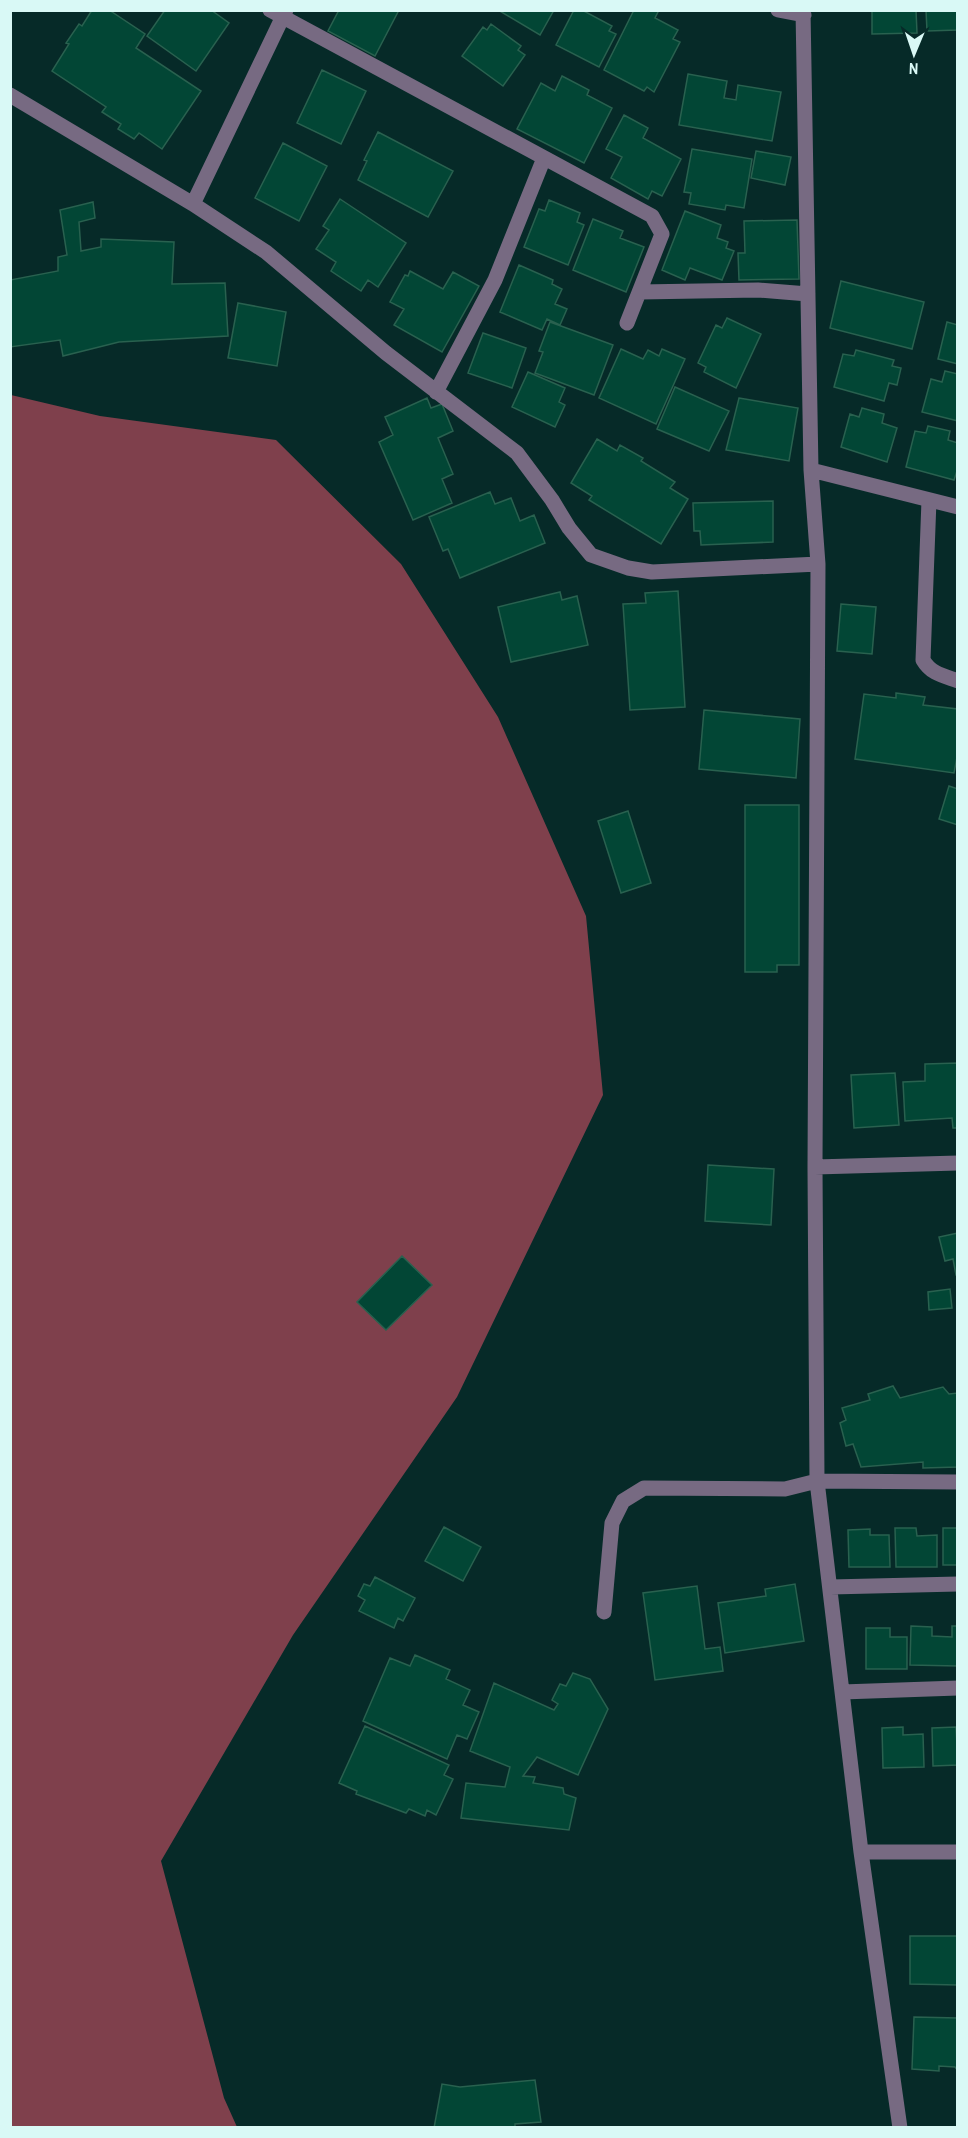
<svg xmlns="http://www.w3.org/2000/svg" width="968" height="2138" viewBox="0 0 968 2138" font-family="'Archivo Narrow',sans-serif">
<rect width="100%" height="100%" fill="#062a28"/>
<!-- forest -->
<path fill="#7f404c" d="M11,395L100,416L276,440L401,564L498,717L586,916L603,1095L457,1397L293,1635L161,1861L224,2098L237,2127L11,2128Z"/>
<!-- building -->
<path fill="#024635" stroke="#29614f" stroke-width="1.5" d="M92,10H109L145,34L136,48L201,91L162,149L139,133L134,139L118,129L121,124L102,112L106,107L52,71L69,44L66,43L79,24L82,26Z
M165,10H211L229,23L196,71L147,36Z
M339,10H399L375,56L328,31Z
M498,10H554L540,35Z
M574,10H582L612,26L609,31L616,34L599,67L556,45Z
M634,10H659L655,18L678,30L673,39L680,42L654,92L647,87L644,91L604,70Z
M872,10H916L917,33L872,34Z
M926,10H958V30L927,31Z
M491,24L521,46L518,50L525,55L503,86L462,56L483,27L487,30Z
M322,70L366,91L341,144L297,123Z
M688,74L727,81L724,98L736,100L738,85L781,92L772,141L679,125Z
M562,76L589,90L587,95L612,108L584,163L517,129L541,83L555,91Z
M624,115L648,128L643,138L681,159L662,196L652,191L648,199L611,178L622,157L606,149Z
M378,132L453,171L428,217L358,180L367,161L364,160Z
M283,143L327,166L299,221L255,198Z
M692,149L752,159L744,208L726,205L725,210L689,204L691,193L684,192Z
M756,151L791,157L785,185L751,178Z
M340,199L406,243L378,287L368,280L361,291L331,271L336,262L316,249L329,230L323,226Z
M549,200L580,213L577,222L584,225L568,265L524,247L539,209L545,211Z
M93,202L95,218L79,222L81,251L101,247V239L174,242L172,284L225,283L228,336L119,342L63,356L60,340L10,347V280L58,271V257L67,255L60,210Z
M685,211L721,225L717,238L728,242L726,248L734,251L722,280L690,268L685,280L662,270Z
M593,219L623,231L620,238L644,247L626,292L573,270Z
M797,220L799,279L739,280L738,253H745L744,221Z
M519,265L553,280L552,284L562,289L555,304L567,309L560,325L547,319L542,330L500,312Z
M410,271L443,289L453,272L479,286L442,352L394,325L404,309L390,302L405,275L408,276Z
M841,281L924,302L912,349L830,328Z
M238,303L286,312L277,366L228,358Z
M727,318L761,334L736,388L704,372L706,367L698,363L716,325L722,328Z
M550,322L613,345L594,395L535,373L543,352L539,351Z
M947,322L958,325V364L938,359Z
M483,333L526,348L512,388L468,373Z
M621,349L643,359L648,350L659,356L662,349L685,359L656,424L599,398Z
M856,350L894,360L892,366L901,368L897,385L889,383L884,401L834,387L843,354L854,356Z
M945,371L958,374V421L922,412L931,379L942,382Z
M528,372L565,388L559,402L565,405L555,427L512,407Z
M675,387L729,411L709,451L657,429Z
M427,398L431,408L442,404L453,431L438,438L453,474L442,479L452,503L413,520L379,442L393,435L385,417Z
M739,398L798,408L789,461L726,450Z
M862,408L884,414L882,423L897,428L887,462L841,447L850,414L859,417Z
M928,426L950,431L948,440L958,443V468L954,480L906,467L915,431L926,433Z
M597,439L617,451L620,445L643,458L641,461L675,482L670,488L688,499L661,544L589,500L592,496L571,483Z
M490,492L495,504L511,498L520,521L534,515L545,543L460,578L448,549L443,551L429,517Z
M773,501V542L701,545L700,531H694L693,503Z
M678,591L685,707L630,710L623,604L646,603L645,593Z
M560,592L562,600L577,596L588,645L511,662L498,607Z
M841,604L876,607L872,654L837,651Z
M896,693L925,697L923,705L958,709V752L954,773L855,759L864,694L896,698Z
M704,710L800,719L796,778L699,769Z
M949,786L958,789V825L939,819Z
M745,805H799V965H777V972H745Z
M628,811L651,883L621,893L598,821Z
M958,1063V1128H953L952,1118L905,1121L903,1082L925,1081V1064Z
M895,1073L899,1125L854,1128L851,1075Z
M708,1165L774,1169L771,1225L705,1221Z
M958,1233V1275H956L953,1259L945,1261L939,1237Z
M402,1256L432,1285L386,1330L357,1302Z
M950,1289L952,1308L929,1310L928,1292Z
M893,1386L900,1398L943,1387L949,1394L958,1393V1467L923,1468V1462L861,1467L853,1444L846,1446L840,1423L846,1420L842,1408L870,1400L868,1394Z
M444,1527L481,1547L463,1581L425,1561Z
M895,1528H916L917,1536L937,1535V1567H896Z
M943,1528H958V1565H943Z
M870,1529V1535H889L890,1567H849L848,1530Z
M375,1577L415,1598L403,1621L398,1618L394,1628L359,1611L365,1600L358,1596L364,1584L370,1586Z
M795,1584L804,1641L725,1653L718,1603L766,1596L765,1589Z
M697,1586L705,1649L720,1647L723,1671L655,1680L643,1593Z
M911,1626L932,1627V1636L952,1637V1626H958V1666L910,1665Z
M866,1628H890V1637H907V1669H866Z
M415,1655L450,1670L446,1679L470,1690L463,1705L479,1712L467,1739L457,1735L447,1759L363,1721L390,1658L410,1666Z
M573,1673L590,1679L608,1709L578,1775L537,1757L523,1776L535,1777L533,1783L563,1788L564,1794L576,1798L569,1830L461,1818L466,1783L505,1787L510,1767L470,1751L494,1683L554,1710L558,1704L552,1700L560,1684L566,1686Z
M365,1726L449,1765L444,1775L453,1779L436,1815L427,1810L425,1816L409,1809L406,1813L356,1794L357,1791L339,1783Z
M903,1727V1735L923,1734L924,1767L883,1768L882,1728Z
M956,1727L958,1765L933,1766L932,1728Z
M910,1936H958V1985L910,1984Z
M914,2017L958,2018V2071L955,2067L939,2066V2071L912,2069Z
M535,2080L541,2122L515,2124V2128H434L442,2084L460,2087Z"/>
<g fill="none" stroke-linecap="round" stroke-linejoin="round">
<!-- street -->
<path stroke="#776a82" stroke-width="15" d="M270,10L652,216L662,234L627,323
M778,10L804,15
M803,10L811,470L818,564L815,1167L817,1481L861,1852L900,2128
M10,95L193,204L266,252L386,353L517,453L552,500L569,528L591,555L628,568L652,572L818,564
M193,204L286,10
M640,292L758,290L808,294
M436,392L495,280L544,158
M811,470L958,507
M929,500L923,660C931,674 944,676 958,681
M815,1167L958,1163
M830,1587L958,1584
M604,1612L612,1523L623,1501L644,1488L785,1489L817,1481L958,1482
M842,1692L958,1688
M861,1852H958"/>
</g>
<!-- border -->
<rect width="968" height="2138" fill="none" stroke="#d9f9f6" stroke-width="24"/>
<!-- north arrow -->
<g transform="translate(914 54) rotate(182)" stroke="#062a28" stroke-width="4.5" paint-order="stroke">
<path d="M0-4.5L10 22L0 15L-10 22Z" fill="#d9f9f6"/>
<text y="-9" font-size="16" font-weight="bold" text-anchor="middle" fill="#d9f9f6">N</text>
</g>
</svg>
